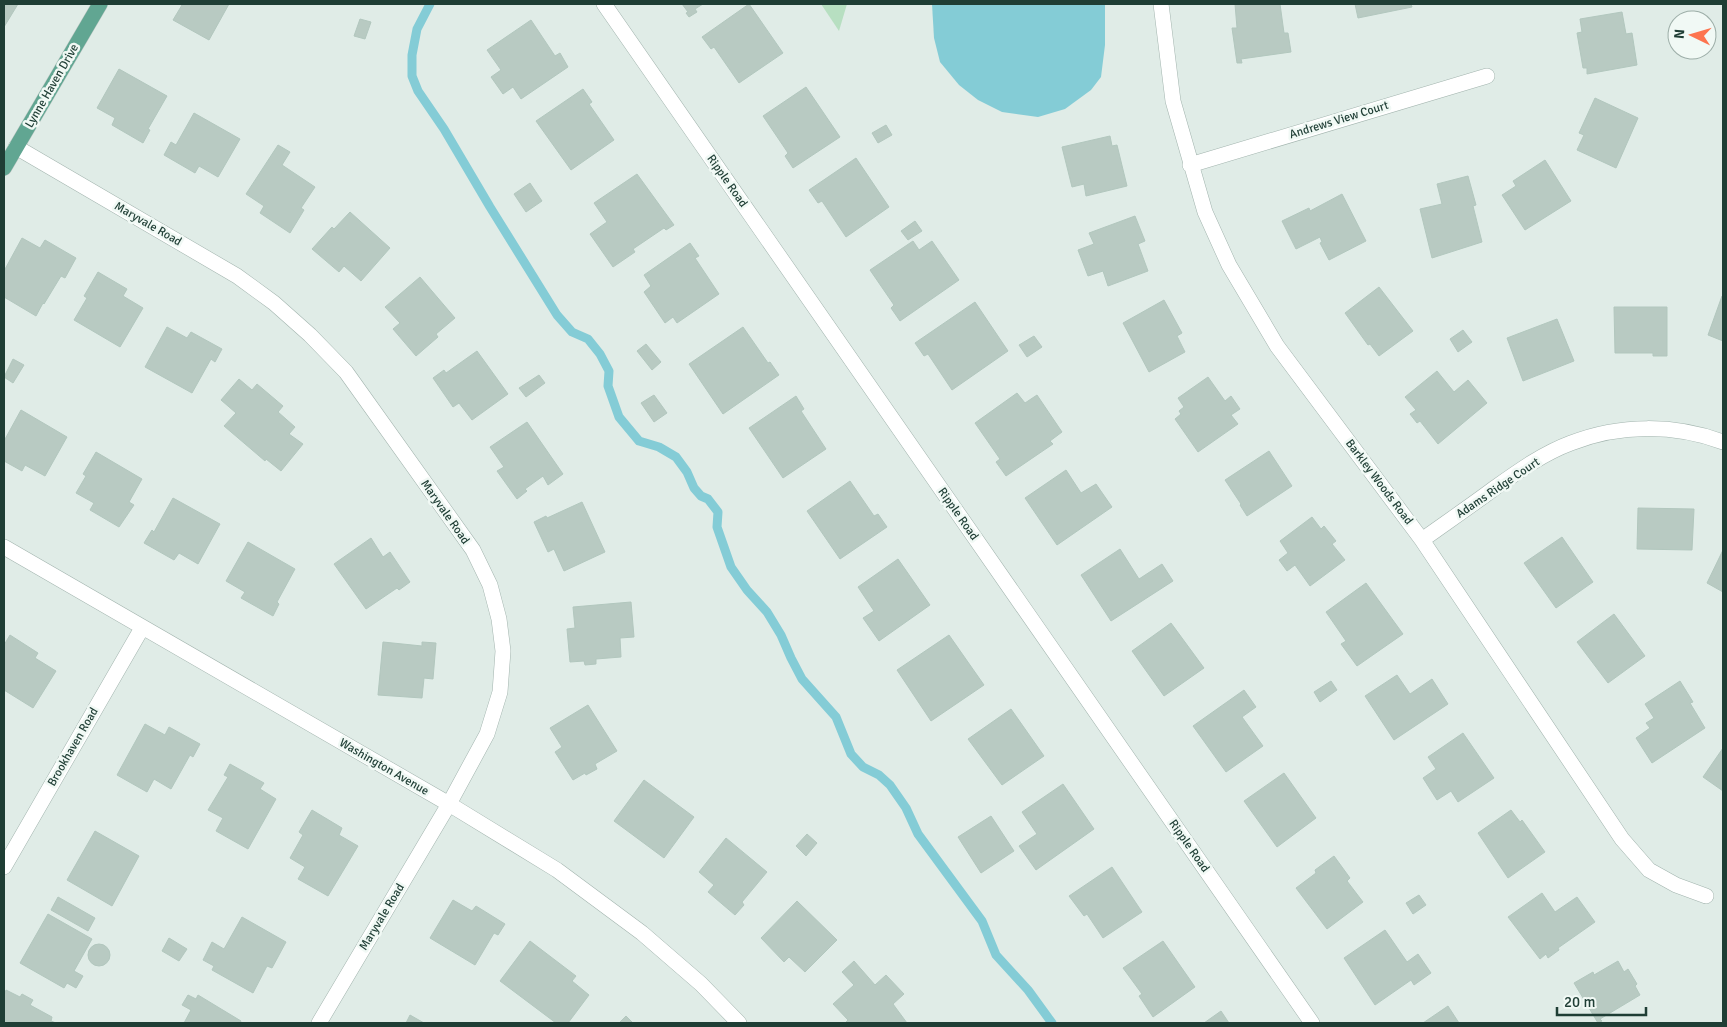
<svg xmlns="http://www.w3.org/2000/svg" width="1727" height="1027" viewBox="0 0 1727 1027" font-family="Signika,sans-serif">
<rect width="100%" height="100%" fill="#e0ece7"/>
<!-- green -->
<path fill="#b7dfc1" d="M821,4H847L839,31Z"/>
<!-- water -->
<path fill="#84ccd6" d="M932,4H1105V45L1101,77L1091,90L1065,109L1038,117L1002,112L978,100L959,85L940,62L934,38Z"/>
<g fill="none" stroke-linecap="round" stroke-linejoin="round">
<!-- stream -->
<path stroke="#84ccd6" stroke-width="9" d="M430,4L417,29L412,55V76L418,91L444,129L490,207L557,315L572,332L588,339L600,354L609,371L608,386L619,417L639,441L659,447L676,457L687,472L694,488L701,496L708,499L718,512L717,527L731,567L747,590L767,612L781,635L791,658L802,679L836,717L851,754L863,767L879,775L890,785L906,808L918,834L982,921L996,955L1028,990L1052,1023"/>
</g>
<!-- building -->
<path fill="#b8cac2" stroke="#b2c7be" d="M4,4H18L4,27Z
M180,4H229L209,40L173,20L182,5Z
M682,4H703L695,9L697,12L689,17L686,13L688,12Z
M749,4L783,53L739,83L714,47L711,49L702,37Z
M1235,4H1280L1284,33H1288L1291,52L1241,59L1242,63H1237L1232,28H1237Z
M1355,4H1411L1412,7L1358,18Z
M1622,12L1626,34L1632,33L1637,65L1587,74V68H1583L1577,33L1582,32L1580,19Z
M360,19L371,22L365,39L354,36Z
M531,20L555,56L560,53L568,67L521,99L513,87L503,94L491,77L501,70L487,50Z
M119,69L167,96L148,129L150,130L143,143L112,125L115,118L97,108Z
M806,87L840,137L793,168L785,156L788,153L763,116Z
M583,89L592,102L589,104L614,140L571,170L536,121Z
M1595,98L1638,118L1616,168L1577,150L1584,135L1579,133Z
M194,113L240,139L218,177L199,166L195,173L164,155L171,142L176,145Z
M886,125L892,135L878,143L872,133Z
M1110,136L1112,146L1117,145L1127,186L1086,196L1084,184L1072,187L1062,147Z
M278,145L290,152L282,165L315,187L301,208L304,210L290,233L260,213L264,206L246,194Z
M856,158L889,207L846,237L822,201L818,203L809,190Z
M1545,160L1571,201L1525,230L1502,195L1516,186L1513,181Z
M637,174L674,225L666,230L664,228L633,249L635,252L613,267L590,234L607,222L594,203Z
M1468,176L1476,205L1473,206L1482,242L1432,258L1420,209L1442,204L1437,184Z
M530,183L542,201L526,212L514,194Z
M1342,194L1366,241L1329,260L1320,243L1322,242L1320,237L1296,249L1282,221L1309,208L1310,211Z
M350,212L390,248L361,281L344,266L339,272L312,249L332,227L334,229Z
M1135,216L1145,241L1138,244L1148,271L1108,286L1103,271L1088,276L1078,250L1094,244L1089,233Z
M915,221L922,231L908,240L901,231Z
M22,238L40,248L45,240L76,258L65,278L61,276L44,304L43,303L36,316L4,297V271Z
M913,241L919,250L932,241L959,280L900,321L891,308L894,305L870,270Z
M690,243L699,256L695,258L719,294L677,323L673,317L665,323L644,292L651,286L644,275Z
M98,272L127,289L123,296L143,308L120,347L74,320L87,298L84,296Z
M420,277L455,318L436,334L438,337L416,356L393,329L400,323L385,307Z
M1379,287L1413,331L1379,356L1370,344L1368,345L1345,313Z
M1722,296L1723,297V341L1708,335Z
M1164,300L1182,333L1177,336L1185,352L1149,372L1123,323Z
M975,302L1008,351L952,390L928,354L924,356L915,343Z
M1614,307H1667V356H1653V353H1615Z
M1557,319L1574,361L1523,381L1507,338Z
M167,327L187,338L191,332L222,349L215,362L211,359L192,393L145,367Z
M743,327L768,363L770,362L779,375L723,414L689,364Z
M1463,330L1472,342L1458,352L1450,339Z
M1034,336L1042,347L1027,357L1019,345Z
M646,344L661,362L652,370L637,351Z
M477,351L508,394L472,420L459,403L453,407L433,378L444,370L446,373Z
M13,359L24,365L13,383L4,377Z
M1437,371L1454,392L1468,380L1487,403L1438,444L1420,421L1417,423L1410,414L1416,410L1405,397Z
M539,375L545,383L526,397L519,388Z
M1208,377L1225,401L1231,396L1240,409L1231,415L1238,424L1198,452L1175,419L1181,414L1179,411L1184,407L1178,398Z
M239,379L252,390L257,384L283,406L278,412L295,427L289,434L303,444L281,471L266,459L265,461L224,426L236,413L221,400Z
M1017,393L1025,403L1037,395L1062,432L1050,441L1053,444L1006,476L996,462L1000,459L975,423Z
M654,395L667,413L654,422L641,403Z
M796,396L804,409L801,411L826,449L783,478L749,428Z
M21,410L67,437L45,476L25,465L22,471L4,461V441Z
M527,422L563,474L548,485L543,476L525,489L527,491L517,499L497,471L504,467L490,447Z
M1269,451L1292,486L1247,516L1240,505L1241,504L1225,480Z
M96,452L142,479L129,502L134,505L119,527L90,510L94,503L76,493L86,476L83,474Z
M1066,470L1081,493L1096,484L1112,507L1057,545L1025,498Z
M850,481L874,516L878,514L887,527L840,559L807,511Z
M173,498L220,524L198,564L179,553L174,560L144,543L152,530L154,532Z
M582,502L605,552L564,571L554,549L548,552L534,522L546,516L547,518Z
M1638,508L1694,509L1692,550L1637,549Z
M1312,517L1321,529L1324,526L1336,541L1332,544L1345,560L1310,586L1295,565L1287,571L1279,560L1288,553L1280,541Z
M1562,537L1593,582L1556,608L1524,563Z
M371,538L383,557L390,552L410,582L399,590L397,588L366,609L334,564Z
M248,542L295,569L277,602L279,604L273,616L241,598L245,592L226,581Z
M1120,549L1139,579L1162,564L1173,581L1111,621L1081,575Z
M1723,550V592L1707,583Z
M898,559L930,605L879,641L863,618L874,611L858,587Z
M1366,583L1403,634L1357,666L1341,644L1346,641L1326,612Z
M631,602L634,637L620,638L621,657L596,659V664L585,665L584,661L570,662L567,629L575,628L573,607Z
M1614,614L1645,656L1608,683L1577,642Z
M1171,623L1204,668L1164,696L1132,651Z
M10,635L38,653L35,658L56,671L33,708L4,690V645Z
M949,635L984,685L931,721L897,670Z
M383,642L422,646V642L436,643L433,679L424,678L422,698L378,695Z
M1397,675L1410,694L1432,679L1448,704L1394,740L1365,696Z
M1331,681L1337,690L1320,702L1314,692Z
M1680,681L1693,702L1690,703L1705,728L1652,763L1636,738L1650,728L1646,723L1654,718L1645,704Z
M1244,690L1256,707L1242,717L1263,746L1226,772L1193,726Z
M588,705L617,751L595,764L597,769L586,775L585,773L573,780L555,752L562,747L550,728Z
M1011,709L1044,756L1002,785L968,739Z
M145,724L165,735L169,727L200,744L193,757L190,755L171,789L154,779L147,792L117,775Z
M1463,733L1494,778L1458,802L1451,791L1437,800L1423,778L1436,769L1428,757Z
M1723,748V791L1703,777Z
M230,764L264,783L260,789L276,799L248,849L216,831L223,818L208,810L228,777L224,775Z
M1284,773L1316,818L1277,847L1244,801Z
M644,780L694,817L664,858L614,821Z
M1063,784L1094,829L1036,870L1019,846L1037,834L1022,812Z
M312,810L342,828L339,835L358,846L328,896L298,879L305,867L290,858L303,835L299,832Z
M1511,810L1520,822L1522,820L1545,852L1508,878L1478,833Z
M991,816L1014,851L981,873L958,837Z
M95,831L139,856L112,906L67,880Z
M807,834L817,843L806,856L796,846Z
M726,838L767,872L742,902L744,905L735,915L708,892L714,885L699,872Z
M1334,856L1350,878L1347,881L1363,902L1327,929L1296,888L1316,873L1315,870Z
M1112,867L1142,912L1103,938L1087,914L1084,916L1069,896Z
M1542,893L1555,912L1577,897L1595,922L1558,948L1559,950L1548,958L1546,954L1540,959L1508,917Z
M1419,895L1426,905L1413,914L1406,903Z
M58,897L95,918L88,931L51,910Z
M453,900L472,911L476,906L505,924L498,935L494,933L475,965L430,938Z
M797,901L837,940L805,972L789,957L784,962L761,938Z
M48,914L92,939L74,971L83,976L76,988L67,983L64,988L20,963Z
M242,917L286,942L272,968L267,966L253,993L212,970L214,966L203,960L212,942L224,949Z
M1385,930L1407,962L1418,954L1431,973L1414,985L1411,980L1375,1005L1344,958Z
M169,938L187,949L179,961L162,951Z
M530,941L576,976L572,981L589,995L568,1023H556L500,981Z
M1163,941L1195,987L1153,1017L1139,996L1142,994L1123,968Z
M88 955a11 11 0 1 1 22 0a11 11 0 1 1-22 0Z
M854,961L875,985L886,975L904,994L893,1004L907,1023H845L848,1020L833,1004L854,985L842,972Z
M1618,961L1624,972L1628,969L1637,984L1635,986L1640,995L1600,1019L1602,1021L1598,1023L1574,983L1593,972L1594,975Z
M6,990L20,997L22,994L33,1000L30,1005L52,1017L51,1021L56,1023H4V995Z
M188,995L196,999L198,995L241,1021L240,1023H184L191,1010L182,1005Z
M1448,1006L1459,1023H1423Z
M1221,1011L1229,1023H1204Z
M410,1015L424,1023H406Z
M626,1016L633,1023H619Z"/>
<g fill="none" stroke-linecap="round" stroke-linejoin="round">
<!-- minor casing -->
<g stroke="#a2b4ae" stroke-width="16">
<path id="minor" d="M604,4L1312,1023
M1161,4L1173,101L1205,212L1229,265L1277,346L1422,540L1622,839L1649,870L1676,885L1706,896
M16,147L237,276L274,303L310,335L346,372L473,550L490,585L499,619L503,651L500,692L487,734L449,804L319,1023
M1190,165L1487,76
M1422,540C1447,522 1472,505 1496,487C1520,470 1544,453 1571,443C1620,424 1674,424 1723,442
M4,547L449,804L557,870L642,933L701,984L739,1023
M4,867L142,628"/>
</g>
<!-- major casing -->
<g stroke="#c0c9c6" stroke-width="16">
<path id="major" d="M4,168L100,4"/>
</g>
<!-- minor -->
<use href="#minor" stroke="#fff" stroke-width="15"/>
<!-- major -->
<use href="#major" stroke="#61a692" stroke-width="15"/>
</g>
<g text-anchor="middle" dominant-baseline="central" stroke-width="5" stroke-linejoin="round" paint-order="stroke">
<!-- street labels -->
<g font-size="12" fill="#1f3e35" stroke="#f1f9f5">
<text transform="translate(52 86) rotate(-60)">Lynne Haven Drive</text>
<text transform="translate(1339 120) rotate(-17)">Andrews View Court</text>
<text transform="translate(727 181) rotate(55)">Ripple Road</text>
<text transform="translate(148 224) rotate(30)">Maryvale Road</text>
<text transform="translate(1379 482) rotate(53)">Barkley Woods Road</text>
<text transform="translate(1498 488) rotate(-34)">Adams Ridge Court</text>
<text transform="translate(445 512) rotate(55)">Maryvale Road</text>
<text transform="translate(958 514) rotate(55)">Ripple Road</text>
<text transform="translate(73 747) rotate(-60)">Brookhaven Road</text>
<text transform="translate(384 767) rotate(30)">Washington Avenue</text>
<text transform="translate(1189 846) rotate(55)">Ripple Road</text>
<text transform="translate(382 917) rotate(-59)">Maryvale Road</text>
</g>
</g>
<!-- border -->
<rect width="1727" height="1027" fill="none" stroke="#1f3e35" stroke-width="10"/>
<!-- north arrow -->
<g transform="translate(1692 35) rotate(275)"><circle r="24" fill="#f1f9f5" stroke="#9daea8"/>
<path d="M0-4L9 19L0 12L-9 19Z" fill="#fd744e"/>
<text y="-8" font-size="14" font-weight="bold" text-anchor="middle" fill="#1f3e35">N</text>
</g>
<!-- scale -->
<path d="M1557 1007v8h89v-8" fill="none" stroke="#1f3e35" stroke-width="2.5"/>
<text x="1564" y="1007" font-size="15" fill="#1f3e35" stroke="#f1f9f5" stroke-width="4" paint-order="stroke">20 m</text>
</svg>
